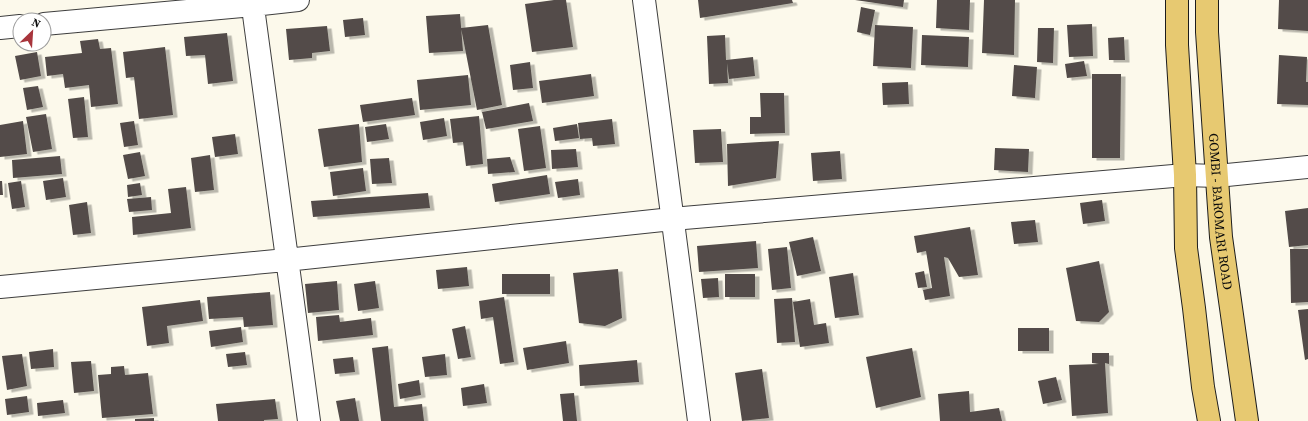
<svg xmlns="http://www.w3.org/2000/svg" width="1308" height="421" viewBox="0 0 1308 421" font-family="'Source Serif 4',serif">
<defs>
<filter id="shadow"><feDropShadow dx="4.5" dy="2.5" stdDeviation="0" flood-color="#0004"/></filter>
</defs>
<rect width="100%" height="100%" fill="#fcf9eb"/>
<!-- building -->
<path fill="#524c48" filter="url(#shadow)" d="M554,0H566L573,47L532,52L525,4Z
M698,0H792L793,3L700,18Z
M855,0H904L903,7Z
M937,0H970L969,30L936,28Z
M984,0H1015L1014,55L982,53Z
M1279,0H1308V31L1278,29Z
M861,7L875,10L870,35L857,32Z
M460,14L463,51L429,53L426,16Z
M363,18L365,35L345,37L343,20Z
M1092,24L1093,56L1069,57L1067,25Z
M488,25L502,105L477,110L461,28Z
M875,25L913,27L911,68L873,66Z
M327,26L330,51L312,53V58L289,60L286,29Z
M1038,28H1054L1053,63L1037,62Z
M227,33L233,81L208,84L205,55L186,56L184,37Z
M725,35L726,60L753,57L755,76L729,79L727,63L728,83L709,84L707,36Z
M922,35L969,37L968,67L921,65Z
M1124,37L1125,60H1109L1108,38Z
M98,39L100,49L111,48L118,104L91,107L89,85L65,88L63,74L47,76L45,57L82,53L80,41Z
M165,47L173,115L139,119L134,77L126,78L123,52Z
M37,52L41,76L20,80L15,56Z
M1279,55L1307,57L1306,82H1308V105L1277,104Z
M1084,61L1087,76L1067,78L1065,64Z
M530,62L533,88L513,90L510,65Z
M1014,65L1037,67L1035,98L1012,96Z
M591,74L594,96L542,103L539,81Z
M1092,74H1121L1120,158H1092Z
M468,75L471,105L420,110L417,80Z
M908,82L909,104L883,105L882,83Z
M38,86L43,107L27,110L23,88Z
M760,93H784L785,133L750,134V117H761Z
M84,97L88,137L73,138L68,99Z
M412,98L415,115L363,122L360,105Z
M529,103L533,121L486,129L482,112Z
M46,114L52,149L33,152L26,117Z
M479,116L483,164L466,166L463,142L453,143L450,119Z
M444,118L447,136L423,140L420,122Z
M612,119L615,144L593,146L592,138L580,139L578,123Z
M23,121L27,154L0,157V125Z
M134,121L138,145L124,147L120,123Z
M359,124L362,162L324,167L318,129Z
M386,124L389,139L367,142L365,127Z
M577,124L579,138L555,141L553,128Z
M540,126L546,168L524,171L518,129Z
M721,129L723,162L695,163L693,130Z
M235,134L238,154L215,157L212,137Z
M779,141L776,178L728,186L727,144Z
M995,148L1029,149L1028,172L994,170Z
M576,149L578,167L552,169L551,150Z
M840,151L842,179L813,181L811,153Z
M140,152L145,176L128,179L123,155Z
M210,155L214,190L195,192L191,158Z
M60,156L62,174L13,178L12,160Z
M510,157L515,172L488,174L487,159Z
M389,158L392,183L372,184L370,159Z
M363,168L366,191L333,196L330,172Z
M547,175L550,194L495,202L492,184Z
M63,178L66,197L46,200L43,181Z
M578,179L580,195L558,198L555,182Z
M0,181H2L3,195H0Z
M21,181L25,207L12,209L8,183Z
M140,183L142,195L128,197L127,185Z
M186,187L191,228L133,235L132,217L171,213L168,189Z
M428,193L430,208L313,217L311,201Z
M151,197L152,210L129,212L127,199Z
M1102,200L1105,221L1083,224L1080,203Z
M87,202L91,233L73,235L69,205Z
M1308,208V245L1289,247L1285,211Z
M1035,220L1038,242L1014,244L1011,222Z
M970,227L978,275L959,277L948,258L944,257L950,296L925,300L923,290L932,288L926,251L917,253L914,236Z
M813,237L821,271L797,276L789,242Z
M756,241L758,268L699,272L697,246Z
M787,247L791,288L772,290L768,249Z
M1290,249H1308V302L1291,303Z
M1099,261L1109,312L1099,322L1076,321L1066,268Z
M467,267L469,286L438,289L436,270Z
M618,269L622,318L605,326L579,323L573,273Z
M924,271L927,287L918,288L915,273Z
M853,273L859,315L835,318L829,277Z
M502,274H550V294H502Z
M725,274H755V297H725Z
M718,278L719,297L703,298L701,279Z
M337,281L339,310L308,313L305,284Z
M375,281L379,308L358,311L354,284Z
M270,292L273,325L244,327L243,317L209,319L207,297Z
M504,297L514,362L500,364L493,317L481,319L479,301Z
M792,298L795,342L777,343L774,299Z
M810,299L814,325L826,323L829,343L800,347L793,302Z
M200,300L203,321L167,326L169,343L147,346L142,307Z
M1308,309V359L1305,360L1298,310Z
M339,315L340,322L371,318L373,335L318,341L316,317Z
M465,326L471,357L458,359L452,329Z
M241,327L243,342L211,347L209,331Z
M1018,328H1049V351H1018Z
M566,341L569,363L527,370L523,348Z
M388,346L394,407L422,404L424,421H381L372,348Z
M912,348L921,397L876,408L866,357Z
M53,349L54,367L31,369L29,352Z
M245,352L247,365L228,367L226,354Z
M1092,353H1109V364L1105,363L1108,413L1072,416L1069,365L1099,364L1092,363Z
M22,354L27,386L7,390L2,356Z
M445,354L447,375L425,377L422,357Z
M353,357L355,372L335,374L333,359Z
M637,360L639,382L580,386L579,365Z
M91,361L94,391L74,393L71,362Z
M124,366L125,375L148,373L153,414L102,418L98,375L111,374V367Z
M762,369L769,418L742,421L735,373Z
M1056,377L1062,400L1043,404L1038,381Z
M419,380L421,395L400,399L398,384Z
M484,384L487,403L463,406L461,388Z
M969,391L970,412L999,408L1002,421H940L938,394Z
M574,393L577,421H563L560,394Z
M27,396L29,412L7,415L5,399Z
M355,398L359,421H340L336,401Z
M275,399L278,419L264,420V421H218L216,404Z
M63,400L65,413L38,416L37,403Z
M154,418V421H135V419Z"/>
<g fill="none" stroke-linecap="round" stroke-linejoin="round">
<!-- minor casing -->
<g stroke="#3e3e3e" stroke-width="24">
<path id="minor" d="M252,0L309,421
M644,0L699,421
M44,24L253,5L298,0
M0,28L20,26
M0,287L286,260L672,219L1185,175L1217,176L1308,167"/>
</g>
<!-- major casing -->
<g stroke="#1c1c1c" stroke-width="24">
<g id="major">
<path d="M1177,0V45L1185,175L1186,248L1194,308L1203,387L1209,421"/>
<path id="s1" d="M1207,0V32L1221,237L1247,421"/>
</g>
</g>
<!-- minor -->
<use href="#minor" stroke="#fff" stroke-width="22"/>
<!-- major -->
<use href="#major" stroke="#e7c971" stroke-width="22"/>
</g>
<g text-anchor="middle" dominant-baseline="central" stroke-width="4" stroke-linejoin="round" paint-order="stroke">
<!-- street labels -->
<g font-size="13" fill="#0b0b0b" stroke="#fff">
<text stroke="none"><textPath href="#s1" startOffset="212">GOMBI - BAROMARI ROAD</textPath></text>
</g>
</g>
<!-- north arrow -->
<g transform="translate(32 32) rotate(25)"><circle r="19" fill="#ffffff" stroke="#9d9d9d"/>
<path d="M0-3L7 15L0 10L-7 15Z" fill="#a8353c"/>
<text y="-6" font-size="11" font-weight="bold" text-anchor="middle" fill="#0b0b0b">N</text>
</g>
</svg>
